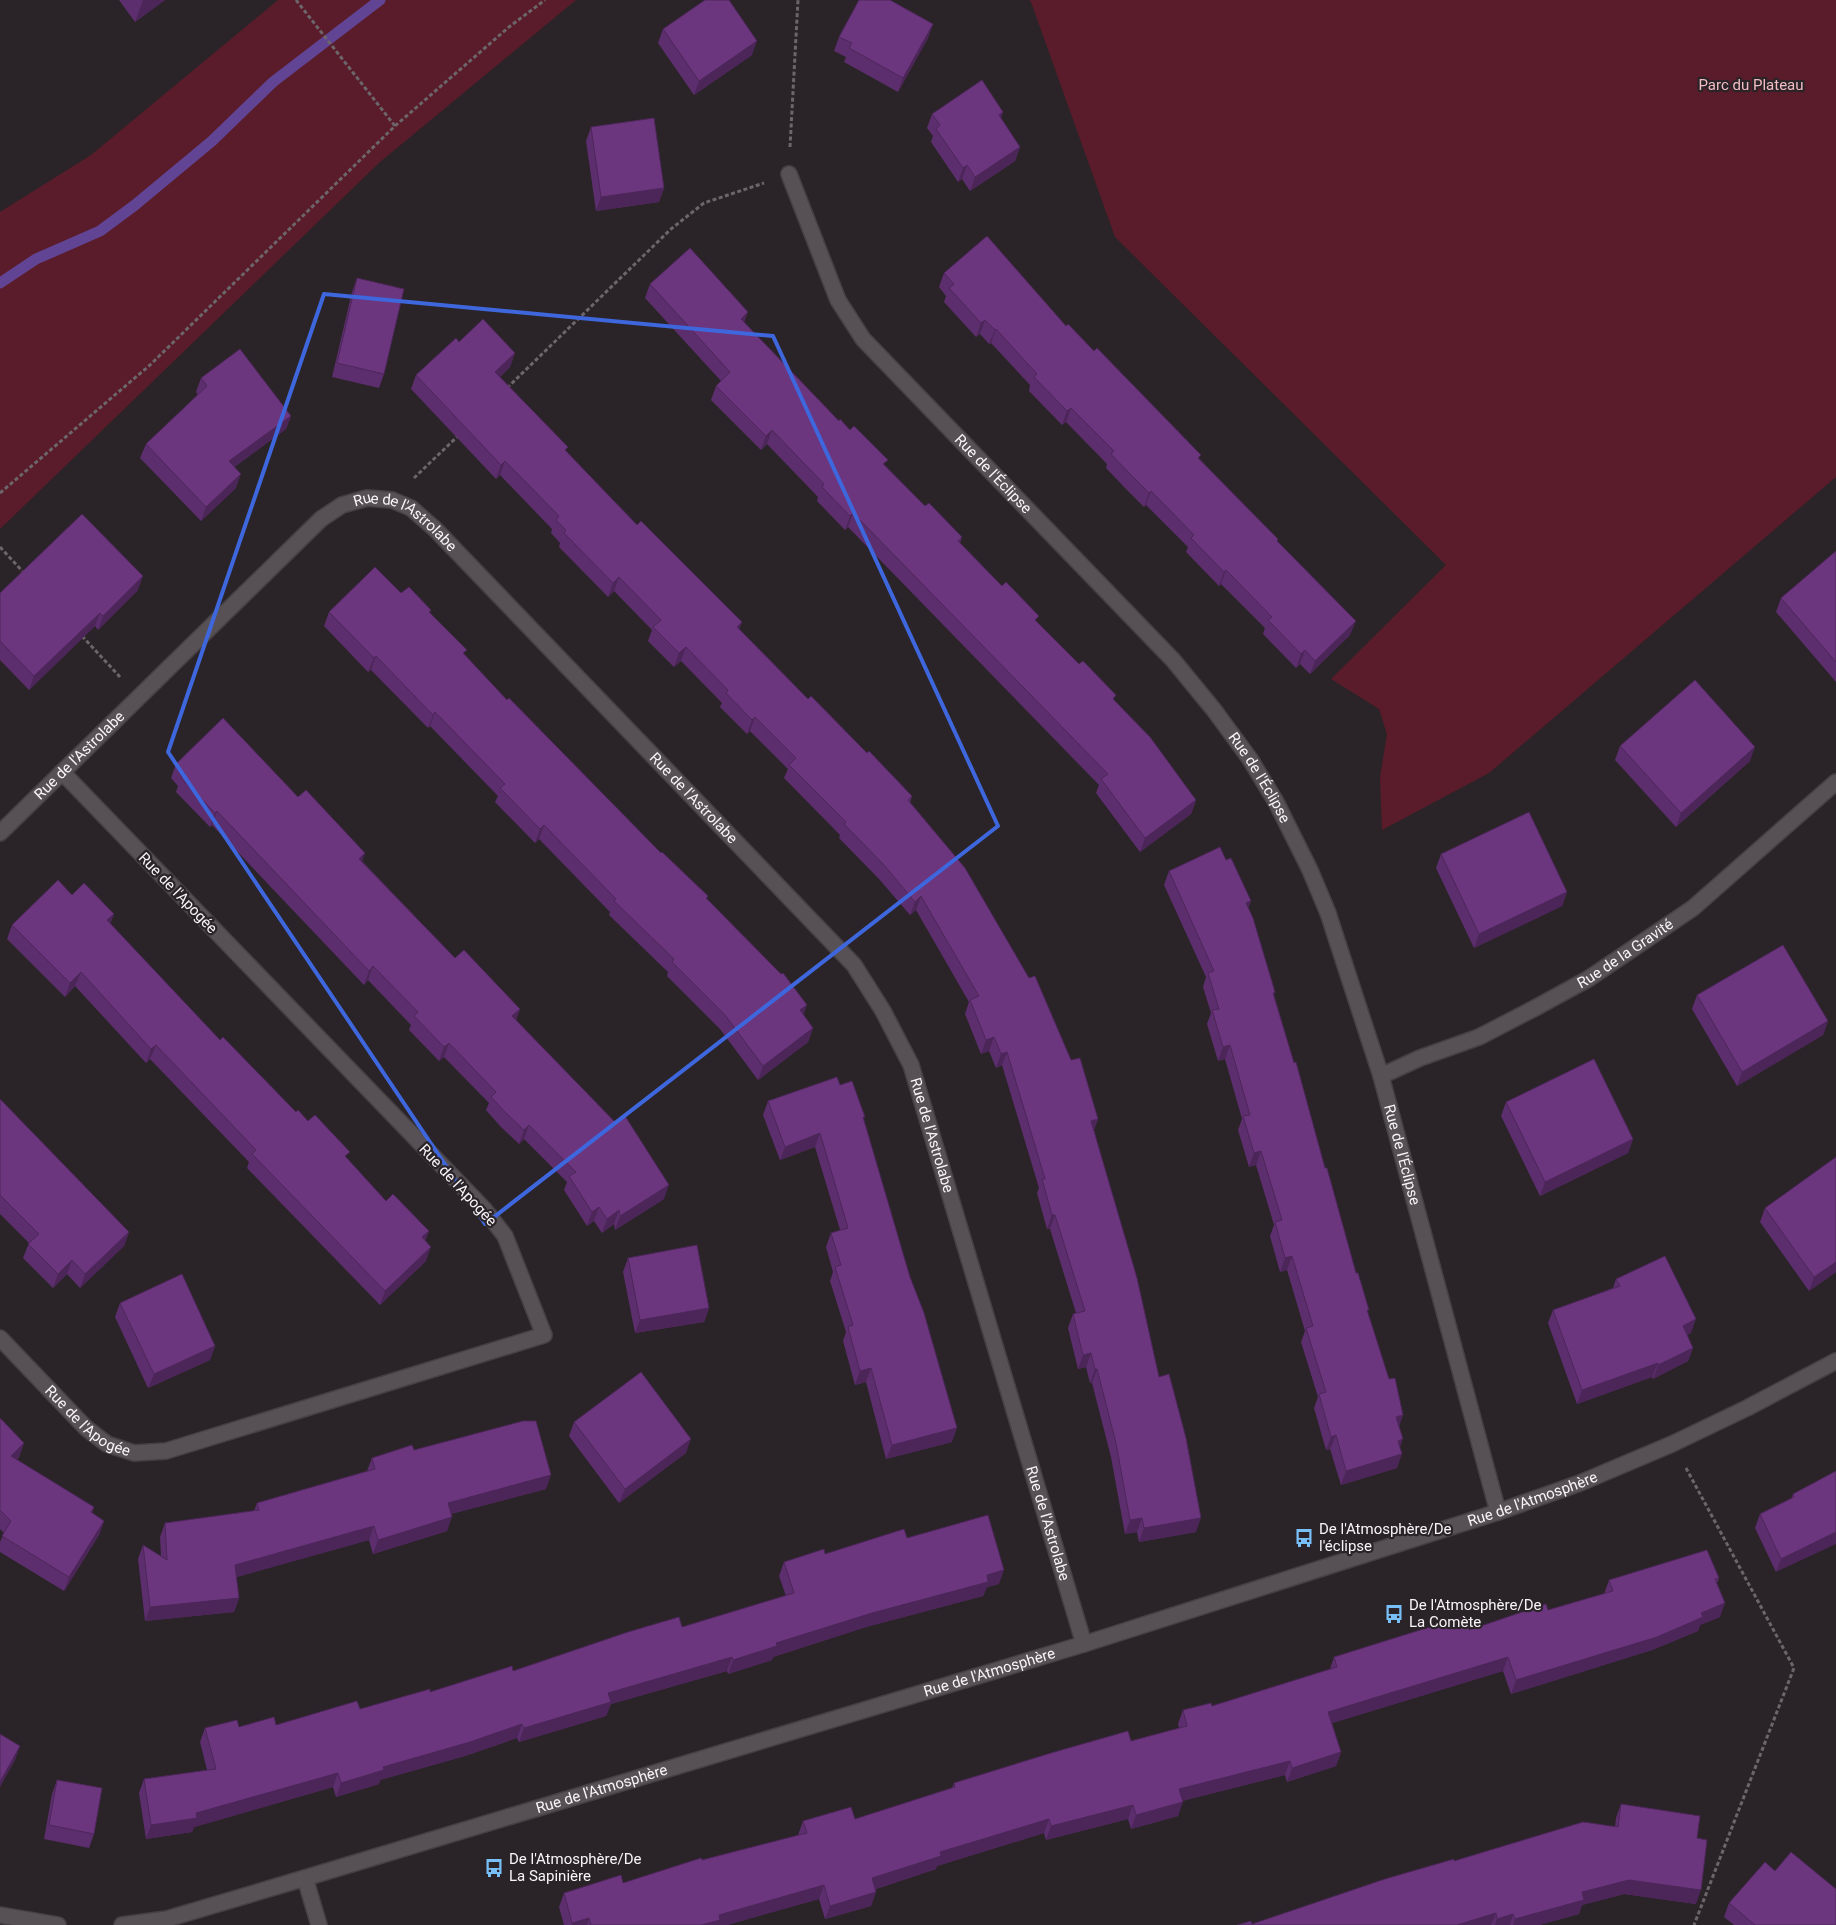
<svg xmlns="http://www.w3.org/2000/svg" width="1836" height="1925" viewBox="0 0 1836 1925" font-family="Roboto,sans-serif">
<rect width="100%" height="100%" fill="#2a2428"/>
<!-- green -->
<path fill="#5a1c2a" d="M278,0H576L380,162L0,529V212L91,155Z
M1029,0H1836V477L1489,773L1382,830L1380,778L1387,734L1379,709L1331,679L1446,565L1115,237L1031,2Z"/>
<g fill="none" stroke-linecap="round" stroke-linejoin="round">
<!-- stream -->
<path stroke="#624495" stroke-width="11" d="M0,283L36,259L100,231L135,205L212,141L273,82L380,0"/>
<!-- minor casing -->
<g stroke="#454044" stroke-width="18">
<g id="minor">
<path id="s1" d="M789,174L838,300L863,339L1173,660L1214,710L1250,759L1276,802L1310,870L1328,913L1381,1076L1498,1512"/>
<path id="s2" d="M0,833L321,519L342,505L367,498L392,500L411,508L435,529L854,965L883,1011L911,1065L1084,1644"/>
<path id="s3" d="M1381,1076L1420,1058L1479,1037L1535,1008L1588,979L1693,908L1836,782"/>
<path id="s4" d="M0,1338L86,1428L107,1444L134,1453L166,1451L544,1335L505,1236L484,1209L62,772"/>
<path d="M305,1878L319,1925"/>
<path d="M0,1915L58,1925"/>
<path id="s5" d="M122,1925L167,1919L305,1878L1084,1644L1498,1512L1580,1483L1672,1444L1747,1408L1836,1361"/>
</g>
</g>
<!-- path -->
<path stroke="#6c666a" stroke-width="3" stroke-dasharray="4 2.5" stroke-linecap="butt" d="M296,0L395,126
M790,147L798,0
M507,388L671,229L704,203L764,183
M414,478L460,434
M0,493L150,365L395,126L509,27L545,0
M0,547L25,574
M82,636L120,677
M1686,1468L1794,1668L1694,1925"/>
<!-- minor -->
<use href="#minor" stroke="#575055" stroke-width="15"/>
</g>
<!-- wall -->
<path fill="#5d2e6d" d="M119,0H165L135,22Z
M933,24L928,38L898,92L844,62L846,57L834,51L839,37Z
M663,29L752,55L694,95L658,43Z
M1003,112L1001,118L1020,147L1015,161L970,191L962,179L958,182L931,142L933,136L927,128L932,114Z
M591,127L664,188L659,202L596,211L586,141Z
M944,273L1066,326L1200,459L1278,542L1350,635L1310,674L1300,664L1296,668L1263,634L1265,628L1221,584L1219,586L1186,552L1188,547L1146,505L1144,507L1125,488L1106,468L1107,464L1066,422L1062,425L1029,391L1030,385L991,343L989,344L980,334L976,337L944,302L946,296L939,287Z
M357,278L384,374L379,388L332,377L352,292Z
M650,284L744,323L839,421L886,466L925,506L962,537L960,543L1114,701L1196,800L1191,814L1140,852L1096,793L1099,785L848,527L845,530L817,501L818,497L767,444L761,450L711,400L716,386L721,381L645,298Z
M459,342L515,353L510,367L500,377L566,452L808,699L867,753L912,796L910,803L1071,1060L1098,1119L1094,1130L1159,1377L1196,1532L1139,1542L1137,1532L1125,1534L1111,1457L1092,1383H1090L1086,1367L1078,1369L1068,1328L1073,1314L1076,1313L1050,1229H1047L1037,1193L1039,1188L1002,1065L996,1068L989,1051L981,1054L965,1014L969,1002L916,910L910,915L879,879L839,838L840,835L784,778L788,769L750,731L747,734L720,707L722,703L681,661L674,667L648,641L652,630L614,591L608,597L559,547L560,543L551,533L552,529L500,475L496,479L411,389L416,375Z
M201,378L291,416L286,429L234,467L236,488L201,521L140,458L146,444L198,395L196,392Z
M1836,551V682L1776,612L1781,598Z
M138,590L98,630L95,626L29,690L0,660V593Z
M401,593L431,610L430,613L465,655L507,700L661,853L708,896L707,899L803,1015L813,1028L808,1042L758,1080L720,1029L667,976L668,972L609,915L610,912L539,839L535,843L495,802L498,796L430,726L428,728L371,670L368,672L324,626L329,612Z
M1620,746L1750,761L1676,827L1615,760Z
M176,764L298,797L365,853L362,861L455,958L520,1009L516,1020L664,1199L615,1230L614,1224L602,1233L594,1221L587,1226L564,1190L567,1182L524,1139L519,1144L501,1127L486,1110L489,1103L444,1057L439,1061L409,1030L411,1025L368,980L364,985L212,825L210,827L176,792L178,786L171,778Z
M1441,854L1567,892L1562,906L1474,948L1436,868Z
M1226,860L1248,908L1275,992L1274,995L1368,1313L1389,1379L1403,1415L1399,1426L1400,1447L1397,1468L1341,1485L1330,1449L1326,1450L1314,1408L1318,1397L1301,1342L1305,1331L1287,1270L1280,1272L1270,1236L1274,1225L1256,1165L1249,1167L1238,1130L1242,1119L1225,1059L1218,1061L1207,1024L1211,1013L1203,987L1206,977L1164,885L1169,871Z
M110,924L220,1040L296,1112L308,1121L347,1159L386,1201L429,1231L425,1241L426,1261L380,1305L247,1168L249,1162L150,1059L146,1063L75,986L65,997L7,939L12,925Z
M1697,995L1828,1021L1823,1035L1737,1086L1692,1009Z
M840,1085L864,1120L952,1442L886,1459L866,1382L855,1385L843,1341L846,1332L830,1281L833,1272L826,1247L831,1233L840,1230L815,1147L780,1160L763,1115L768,1101Z
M0,1099L129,1232L124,1246L80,1288L67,1274L53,1288L23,1258L29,1243L0,1214Z
M1506,1102L1633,1139L1628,1153L1540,1196L1501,1116Z
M1765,1208L1836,1272L1809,1291L1760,1222Z
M628,1258L709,1308L704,1322L635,1333L623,1272Z
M1616,1279L1691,1333L1687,1335L1693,1348L1688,1361L1653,1379L1652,1377L1577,1404L1548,1323L1553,1310L1613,1288Z
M120,1303L215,1346L210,1360L148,1388L115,1317Z
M0,1418L24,1443L19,1457L17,1460L94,1507L92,1513L104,1521L99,1535L64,1591L0,1552V1542L4,1533L0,1529Z
M574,1422L686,1453L619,1503L569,1436Z
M414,1450L546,1489L451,1514L447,1531L373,1554L369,1540L236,1577L239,1598L234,1612L145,1621L138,1559L143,1545L161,1556L160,1537L165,1523L254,1511L257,1503L367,1471L372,1458Z
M1836,1471L1776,1572L1755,1528L1760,1514L1791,1499L1793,1494Z
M907,1538L999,1584L987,1587L983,1596L866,1627L773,1657L772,1660L728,1674L727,1671L611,1704L606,1716L519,1742L517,1738L465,1756L380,1780L379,1784L336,1797L333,1787L194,1827L192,1832L146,1839L139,1793L144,1779L207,1770L200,1742L205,1728L276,1725L360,1709L430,1692L682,1627L786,1596L779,1576L784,1562Z
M1719,1578L1717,1583L1720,1617L1700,1625L1698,1631L1652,1650L1511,1694L1503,1671L1332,1723L1341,1752L1336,1766L1287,1782L1285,1775L1182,1801L1178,1816L1131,1829L1128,1819L1046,1840L1044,1833L937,1866L936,1869L876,1889V1892L871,1906L825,1919L819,1899L727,1925H564L559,1907L564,1893L623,1883L702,1860L798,1835L803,1821L855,1819L952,1788L954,1783L1131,1741L1179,1728L1178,1724L1183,1710L1212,1706L1330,1669L1334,1657L1469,1630L1548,1610L1604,1594L1609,1580Z
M57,1780L94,1834L89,1848L44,1839L52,1794Z
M1621,1804L1697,1838L1696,1904L1624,1894L1582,1905L1579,1914L1539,1925H1237L1252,1924L1454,1861L1615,1827L1616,1818Z
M1729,1903L1836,1925H1734L1724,1917Z"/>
<!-- shaded-wall -->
<path fill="#4c2659" d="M143,0H165L135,22Z
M933,24L928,38L898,92L903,78Z
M757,41L752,55L694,95L699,81Z
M1003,112L998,125L999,115Z
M1020,147L1015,161L970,191L975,177Z
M967,165L962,179L958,182L963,168Z
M664,188L659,202L596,211L601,197Z
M748,312L743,326L741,319Z
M985,320L980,334L976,337L981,323Z
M996,329L991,343L989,344L995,330Z
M515,353L510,367L490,386L495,372Z
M1071,408L1066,422L1062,425L1067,411Z
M291,416L286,429L224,475L229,461Z
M772,430L767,444L761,450L766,436Z
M505,461L500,475L496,479L501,465Z
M241,474L236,488L201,521L206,507Z
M1151,491L1146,505L1144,507L1149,493Z
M853,513L848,527L845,530L850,516Z
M1226,570L1221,584L1219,586L1224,572Z
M143,576L138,590L98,630L103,616Z
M619,577L614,591L608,597L613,583Z
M100,613L95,626L29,690L34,676Z
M1356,621L1350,635L1310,674L1315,661Z
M742,622L737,636V627Z
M686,647L681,661L674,667L679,653Z
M1305,650L1300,664L1296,668L1301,654Z
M376,656L371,670L368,672L374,658Z
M435,712L430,726L428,728L433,715Z
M755,717L750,731L747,734L752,720Z
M1755,747L1750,761L1676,827L1681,813Z
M1196,800L1191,814L1140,852L1145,838Z
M217,811L212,825L210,827L215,813Z
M544,825L539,839L535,843L540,829Z
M365,853L360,867L359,859Z
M1567,892L1562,906L1474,948L1479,934Z
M921,896L916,910L910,915L915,902Z
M1251,901L1246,915V903Z
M114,914L109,928L107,920Z
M373,966L368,980L364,985L369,971Z
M81,972L75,986L65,997L70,983Z
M807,1005L802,1019L800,1010Z
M520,1009L515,1023L512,1016Z
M1828,1021L1823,1035L1737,1086L1742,1072Z
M813,1028L808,1042L758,1080L763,1066Z
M994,1037L989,1051L981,1054L986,1040Z
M449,1043L444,1057L439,1061L444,1047Z
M156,1045L150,1059L146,1063L151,1049Z
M1230,1045L1225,1059L1218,1061L1223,1047Z
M1007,1052L1002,1065L996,1068L1001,1054Z
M1098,1119L1093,1133L1091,1121Z
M529,1125L524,1139L519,1144L524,1130Z
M820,1133L815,1147L780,1160L785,1147Z
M1633,1139L1628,1153L1540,1196L1545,1182Z
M1261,1151L1256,1165L1249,1167L1254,1153Z
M669,1185L664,1199L615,1230L620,1216Z
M599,1207L594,1221L587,1226L592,1212Z
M619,1210L614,1224L602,1233L607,1219Z
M1052,1215H1055L1050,1229H1047Z
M429,1231L423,1245L422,1237Z
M129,1232L124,1246L80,1288L85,1274Z
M431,1247L426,1261L380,1305L385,1291Z
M1292,1256L1287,1270L1280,1272L1285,1258Z
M72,1260L67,1274L53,1288L58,1274Z
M1836,1262V1272L1809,1291L1814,1277Z
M709,1308L704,1322L635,1333L640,1320Z
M1696,1319L1691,1333L1678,1340L1683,1326Z
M215,1346L210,1360L148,1388L154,1374Z
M1693,1348L1688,1361L1653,1379L1658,1365Z
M1091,1353L1086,1367L1078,1369L1083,1355Z
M1658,1363L1652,1377L1577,1404L1582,1390Z
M871,1368L866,1382L855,1385L860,1371Z
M1095,1369H1097L1092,1383H1090Z
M1403,1415L1398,1429L1396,1417Z
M957,1428L952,1442L886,1459L892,1445Z
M1336,1435L1330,1449L1326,1450L1331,1437Z
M691,1439L686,1453L619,1503L625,1489Z
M1403,1439L1398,1453V1441Z
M24,1443L19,1457L6,1470L11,1456Z
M1402,1454L1397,1468L1341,1485L1346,1471Z
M551,1475L546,1489L443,1516L448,1503Z
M452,1517L447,1531L373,1554L378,1540Z
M1142,1518L1137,1532L1125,1534L1130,1520Z
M1201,1518L1196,1532L1139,1542L1144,1528Z
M104,1521L99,1535L64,1591L69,1577Z
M374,1526L369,1540L230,1579L235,1565Z
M1836,1532V1544L1776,1572L1781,1559Z
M1004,1570L999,1584L987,1587L983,1596L866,1627L773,1657L772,1660L728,1674L733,1660L776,1643L987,1575Z
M239,1598L234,1612L145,1621L150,1607Z
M1725,1603L1720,1617L1700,1625L1698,1631L1652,1650L1511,1694L1516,1680L1701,1613Z
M732,1657L727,1671L611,1704L606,1716L519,1742L524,1728L608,1693Z
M1508,1657L1503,1671L1323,1726L1328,1712Z
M522,1724L517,1738L465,1756L380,1780L379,1784L336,1797L341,1783L383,1767Z
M20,1746L15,1760L0,1787V1782Z
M1341,1752L1336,1766L1287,1782L1292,1768Z
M1290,1761L1285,1775L1174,1803L1179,1789Z
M338,1773L333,1787L194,1827L192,1832L146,1839L151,1825L196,1813Z
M1183,1802L1178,1816L1131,1829L1136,1815Z
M1133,1805L1128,1819L1046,1840L1051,1826Z
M1049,1819L1044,1833L937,1866L936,1869L867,1892L872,1878L940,1852Z
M1629,1880L1701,1890L1696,1904L1624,1894L1582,1905L1579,1914L1539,1925H1513L1515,1919L1582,1892Z
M824,1885L819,1899L727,1925H701L719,1915Z
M876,1892L871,1906L825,1919L830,1906Z
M1496,1913L1491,1925H1457Z
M1513,1914L1510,1925H1495L1497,1919Z
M589,1918L587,1925H572V1923Z"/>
<!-- building -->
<path fill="#6c367f" stroke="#4c2659" d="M705,0H729L757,41L699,81L663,29Z
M859,0H890L933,24L903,78L849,48L852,43L839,37Z
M982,80L1003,112L999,115L1020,147L975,177L967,165L963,168L936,129L940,125L932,114Z
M654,118L664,188L601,197L591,127Z
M987,236L1066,326L1068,324L1094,351L1097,348L1201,455L1198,458L1278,539L1277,541L1356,621L1315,661L1305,650L1301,654L1268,620L1272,617L1226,570L1224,572L1191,538L1194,535L1151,491L1149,493L1130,474L1111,454L1114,451L1071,408L1067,411L1034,377L1037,374L996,329L995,330L985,320L981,323L949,288L954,284L944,273Z
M690,248L748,312L741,319L839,421L840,419L850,430L854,426L888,460L883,464L925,506L929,503L962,537L958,541L1002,586L1006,582L1039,616L1035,620L1079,664L1083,661L1116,695L1113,699L1150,737L1196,800L1145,838L1101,779L1108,774L853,513L850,516L822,487L824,484L772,430L766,436L716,386L730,372L650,284Z
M357,278L404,289L384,374L337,363Z
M483,319L515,353L495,372L568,447L565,450L637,525L641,521L742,622L737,627L808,699L811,696L867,753L869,751L912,796L908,800L965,868L1029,978L1035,976L1071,1060L1080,1058L1098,1119L1091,1121L1137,1278L1159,1377L1169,1374L1186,1438L1201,1518L1144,1528L1142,1518L1130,1520L1116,1443L1097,1369H1095L1091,1353L1083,1355L1073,1314L1085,1311L1055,1215H1052L1042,1179H1045L1007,1052L1001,1054L994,1037L986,1040L970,1000L979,996L921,896L915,902L884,865L844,824L846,822L789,765L796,758L755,717L752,720L726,693L728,690L686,647L679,653L653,627L661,620L619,577L613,583L564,533L566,530L556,520L559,516L505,461L501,465L416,375L456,338L459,342Z
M240,349L291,416L229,461L241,474L206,507L146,444L207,386L201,378Z
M82,514L143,576L103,616L100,613L34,676L0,641V593Z
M1836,551V662L1781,598Z
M375,567L401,593L409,587L431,610L429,612L467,650L463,653L507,700L509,698L661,853L662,852L708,896L706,898L781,974L783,973L807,1005L800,1010L813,1028L763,1066L725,1015L672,962L674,959L614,901L616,899L544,825L540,829L500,788L505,784L435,712L433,715L376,656L374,658L329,612Z
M1695,680L1755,747L1681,813L1620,746Z
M223,718L298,797L306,790L365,853L359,859L455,958L464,950L520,1009L512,1016L615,1122L625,1116L669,1185L620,1216L619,1210L607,1219L599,1207L592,1212L569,1176L576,1172L529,1125L524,1130L506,1113L491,1097L496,1092L449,1043L444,1047L414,1016L418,1012L373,966L369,971L217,811L215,813L181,778L185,774L176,764Z
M1529,812L1567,892L1479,934L1441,854Z
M1220,847L1226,860L1231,858L1251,901L1246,903L1253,918L1275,992L1273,993L1294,1063L1296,1062L1325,1168H1327L1356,1273H1358L1369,1310H1367L1389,1379L1395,1378L1403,1415L1396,1417L1403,1439L1398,1441L1402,1454L1346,1471L1336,1435L1331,1437L1319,1394L1326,1392L1306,1328L1313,1326L1292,1256L1285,1258L1275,1222L1282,1220L1261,1151L1254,1153L1243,1116L1250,1115L1230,1045L1223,1047L1212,1010L1219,1009L1208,973L1214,971L1169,871Z
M58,880L72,895L84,883L114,914L107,920L220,1040L223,1037L296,1112L298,1110L308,1121L315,1115L350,1152L345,1156L386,1201L393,1194L429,1231L422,1237L431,1247L385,1291L252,1154L256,1150L156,1045L151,1049L81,972L70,983L12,925Z
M1783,945L1828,1021L1742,1072L1697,995Z
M1594,1059L1633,1139L1545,1182L1506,1102Z
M837,1077L840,1085L852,1081L865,1117H863L910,1277L924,1313L957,1428L892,1445L871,1368L860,1371L848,1327L853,1325L835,1267L841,1265L831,1233L848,1228L820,1133L785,1147L768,1101Z
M0,1099L129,1232L85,1274L72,1260L58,1274L28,1244L39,1234L0,1195Z
M1836,1157V1262L1814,1277L1765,1208Z
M697,1245L709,1308L640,1320L628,1258Z
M1665,1256L1696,1319L1683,1326L1693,1348L1658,1365V1363L1582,1390L1553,1310L1620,1286L1616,1279Z
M182,1274L215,1346L154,1374L120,1303Z
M641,1372L691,1439L625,1489L574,1422Z
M0,1418L24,1443L11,1456L94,1507L91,1512L104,1521L69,1577L2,1536L11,1521L0,1510Z
M523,1421H536L551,1475L448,1503L452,1517L378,1540L374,1526L235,1565L239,1598L150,1607L143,1545L167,1560L165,1523L259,1510L257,1503L375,1469L372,1458L412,1445L414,1450Z
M1836,1471V1532L1781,1559L1760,1514L1794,1497L1793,1494Z
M988,1515L1004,1570L987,1575L988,1582L872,1613L776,1643L777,1646L733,1660L732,1657L608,1693L611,1702L524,1728L522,1724L470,1742L383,1767L384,1770L341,1783L338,1773L196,1813L197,1818L151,1825L144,1779L216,1769L205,1728L237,1720L239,1727L274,1717L276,1725L357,1701L360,1709L430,1689V1692L512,1666L513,1671L628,1632L679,1617L682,1627L794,1593L784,1562L824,1549L825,1554L904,1529L907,1538Z
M1707,1550L1719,1578L1715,1579L1725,1603L1701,1613L1703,1617L1657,1637L1516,1680L1508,1657L1328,1712L1341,1752L1292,1768L1290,1761L1179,1789L1183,1802L1136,1815L1133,1805L1051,1826L1049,1819L940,1852L941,1856L872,1878L876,1892L830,1906L824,1885L719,1915L720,1920L701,1925H591L589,1918L572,1923L564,1893L621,1875L623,1883L701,1858L702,1860L807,1833L803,1821L851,1807L855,1819L955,1787L954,1783L1051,1753L1128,1731L1131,1741L1187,1726L1183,1710L1211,1703L1212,1706L1337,1667L1334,1657L1465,1616L1469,1630L1546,1604L1548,1610L1613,1591L1609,1580Z
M0,1734L20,1746L0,1782Z
M57,1780L102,1788L94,1834L49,1825Z
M1621,1804L1700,1816L1697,1838L1707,1840L1701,1890L1629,1880L1582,1892L1584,1900L1515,1919L1513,1914L1497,1919L1496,1913L1457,1925H1237L1251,1921L1252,1924L1385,1879L1454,1859V1861L1583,1822L1618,1827Z
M1791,1852L1836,1889V1925H1755L1729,1903L1765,1862L1775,1871Z"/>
<!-- marked area -->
<path fill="none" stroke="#3e67dd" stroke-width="4" stroke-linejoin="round" d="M324,294L773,336L998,826L485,1224L168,752Z"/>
<!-- icons -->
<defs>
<g id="bus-bare" transform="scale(1.5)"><path d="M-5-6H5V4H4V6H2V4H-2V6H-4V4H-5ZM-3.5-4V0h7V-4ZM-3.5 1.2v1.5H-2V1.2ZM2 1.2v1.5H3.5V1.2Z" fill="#78bff8" stroke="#2a2428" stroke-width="2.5" paint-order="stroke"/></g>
</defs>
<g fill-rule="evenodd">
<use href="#bus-bare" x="1304" y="1538"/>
<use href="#bus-bare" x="1394" y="1614"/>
<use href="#bus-bare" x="494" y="1868"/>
</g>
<g text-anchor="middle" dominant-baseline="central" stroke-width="4.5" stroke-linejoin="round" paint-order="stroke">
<!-- park labels -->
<g font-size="15" fill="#f2bcc2" stroke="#2a2428">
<text x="1751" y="85">Parc du Plateau</text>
</g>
<!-- street labels -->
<g font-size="15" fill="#f8f4f7" stroke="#2a2428">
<text stroke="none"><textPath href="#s1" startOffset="369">Rue de l'Éclipse</textPath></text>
<text stroke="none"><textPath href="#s2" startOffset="546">Rue de l'Astrolabe</textPath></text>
<text stroke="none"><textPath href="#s2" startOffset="111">Rue de l'Astrolabe</textPath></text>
<text stroke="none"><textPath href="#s1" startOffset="774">Rue de l'Éclipse</textPath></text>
<text stroke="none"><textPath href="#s2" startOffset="951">Rue de l'Astrolabe</textPath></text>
<text transform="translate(178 893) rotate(46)">Rue de l'Apogée</text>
<text stroke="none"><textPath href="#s3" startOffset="274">Rue de la Gravité</textPath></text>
<text stroke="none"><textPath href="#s2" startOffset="1371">Rue de l'Astrolabe</textPath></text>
<text stroke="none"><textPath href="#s1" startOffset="1179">Rue de l'Éclipse</textPath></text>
<text transform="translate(458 1185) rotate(47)">Rue de l'Apogée</text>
<text stroke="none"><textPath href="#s4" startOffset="122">Rue de l'Apogée</textPath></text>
<text stroke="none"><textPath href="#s5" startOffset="1474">Rue de l'Atmosphère</textPath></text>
<text stroke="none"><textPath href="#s2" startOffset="1776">Rue de l'Astrolabe</textPath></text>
<text stroke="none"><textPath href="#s5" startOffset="904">Rue de l'Atmosphère</textPath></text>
<text stroke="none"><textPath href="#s5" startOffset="499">Rue de l'Atmosphère</textPath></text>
</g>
<!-- poi labels -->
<g font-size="15" fill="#f8f4f7" stroke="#2a2428" text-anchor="start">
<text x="1319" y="1529">De l'Atmosphère/De<tspan x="1319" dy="17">l'éclipse</tspan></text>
<text x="1409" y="1605">De l'Atmosphère/De<tspan x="1409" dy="17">La Comète</tspan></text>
<text x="509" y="1859">De l'Atmosphère/De<tspan x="509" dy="17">La Sapinière</tspan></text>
</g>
</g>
</svg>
